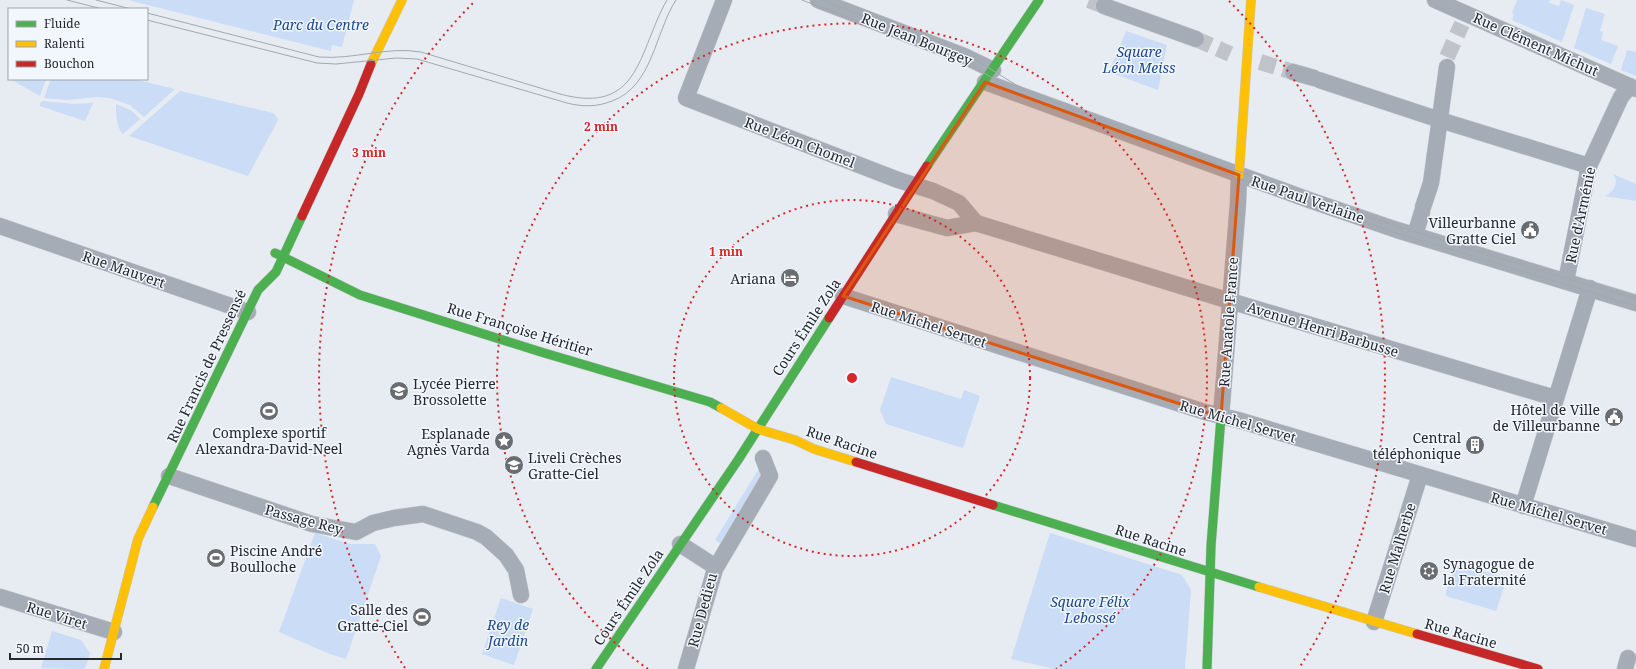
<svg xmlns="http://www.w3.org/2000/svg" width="1636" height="669" viewBox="0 0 1636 669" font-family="'Noto Serif',serif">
<rect width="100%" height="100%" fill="#e7ebf2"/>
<!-- green -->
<path fill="#cadcf6" d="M128,0H354L342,47L332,45L331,51Z
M1517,0H1550L1549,3L1559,6L1561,0L1574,5L1562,42L1512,20L1514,14L1512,13Z
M1586,8L1605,14L1600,31L1603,32L1601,40L1618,46L1611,64L1574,48Z
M1126,31L1167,45L1158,90L1109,72Z
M1627,50L1636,52V76L1621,70Z
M10,79H46L40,96Z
M51,79L68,80L70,79H133L175,89L144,117L130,105L110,98L96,97L67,100L44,98Z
M180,91L273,113L276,116L278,120L248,176L129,136Z
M43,101L73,104L93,103L85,121L40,106V103Z
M116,104L132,111L140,119L123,134C116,127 116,113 116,104Z
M1613,174L1636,184V201L1605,196C1613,192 1620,184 1613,174Z
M891,377L961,399L964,390L980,396L963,448L886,424L880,410Z
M760,467L766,470L729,550L715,540Z
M315,533L350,544H375L381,556L346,659L330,654L279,632Z
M1050,533L1182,575L1191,590L1185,669H1055L1011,659Z
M1458,564L1507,578L1496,611L1446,596V592L1454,567Z
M501,598L533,609L514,665L482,654Z
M52,631L81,640L90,653L86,667L82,669L41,668Z"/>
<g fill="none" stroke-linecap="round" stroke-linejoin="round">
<!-- street-tunnel -->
<path stroke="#c0c4ca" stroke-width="16" stroke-dasharray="16 8" stroke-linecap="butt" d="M1089,0L1104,6
M1196,39L1230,54
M1447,57L1462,24
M1260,62L1293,72"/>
<!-- street casing -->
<g stroke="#c5c8ce" stroke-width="17">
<path id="street" d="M724,0L686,98L898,180L933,191L959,203L976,223
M818,0L964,56L993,70
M1435,0L1636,89
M1104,6L1196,39
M1293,72L1314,78
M1319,80L1440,120L1589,166
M985,82L1312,201L1397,230L1636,303
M1423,207L1431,183L1447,67
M896,214L947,228L976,223L1230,301L1555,398
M0,226L248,312
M1415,235L1422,212
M1566,281L1589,166L1621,97L1630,86
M843,296L1205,412L1238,420L1636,539
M1221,417L1238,203L1239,175
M169,476L312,524L356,532L373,523L394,518L423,514L477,532L486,537L506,555L516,570L521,595
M1523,506L1590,288
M680,544L711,564L715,569L686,669
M715,569L770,476L763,458
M0,597L114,632
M1374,622L1420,475
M1625,669L1628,658"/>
</g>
<!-- fast casing -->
<g stroke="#c5c8ce" stroke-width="10">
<path id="fast" d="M927,166L1039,0
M275,253L360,295L541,352L710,402L721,408
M993,505L1259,587
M153,507L258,290L276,272L302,216
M596,669L738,460L829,318
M1207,669L1211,546L1221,417"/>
</g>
<!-- slow casing -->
<g stroke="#c5c8ce" stroke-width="10">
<path id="slow" d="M371,64L402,0
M1239,175L1251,0
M721,408L758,429L795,440L814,449L856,462
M1259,587L1417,634
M104,669L138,539L153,507"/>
</g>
<!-- jam casing -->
<g stroke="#c5c8ce" stroke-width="10">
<path id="jam" d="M302,216L359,94L371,64
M829,318L927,166
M856,462L993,505
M1417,634L1538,669"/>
</g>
<!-- street -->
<use href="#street" stroke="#a6acb5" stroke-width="16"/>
<!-- fast -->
<use href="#fast" stroke="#4caf50" stroke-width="9"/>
<!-- slow -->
<use href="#slow" stroke="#ffc107" stroke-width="9"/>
<!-- jam -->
<use href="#jam" stroke="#c62828" stroke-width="9"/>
<!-- tram -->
<path stroke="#a4a8ae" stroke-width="1" d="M67,0L102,9
M96,0L131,9
M802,0L965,62L1033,102L1206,167L1390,231L1636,306
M822,0L971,57L1026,91L1045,99L1221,165L1335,206L1463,247L1636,299
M147,13L319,57C353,60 387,46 421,52L560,94C641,116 638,50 667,0
M147,20L317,63L336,64L396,58L417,59L567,103C583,107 597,107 612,101C653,86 655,32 676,0"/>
</g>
<!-- marked area -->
<path fill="#de570e" fill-opacity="0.2" stroke="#de570e" stroke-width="3" stroke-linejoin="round" d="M985,82L1239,175L1221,417L843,296Z"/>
<!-- distance rings -->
<g fill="none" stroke="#d62828" stroke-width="2" stroke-dasharray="2 4">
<circle cx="852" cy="378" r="178"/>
<path d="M648 669A355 355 0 1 1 1056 669"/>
<path d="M405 668A533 533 0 0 1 475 1M1229 1A533 533 0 0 1 1299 668"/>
</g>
<!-- icons -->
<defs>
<g id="civic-disc" transform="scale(1)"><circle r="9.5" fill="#696c71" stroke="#f2f7fe"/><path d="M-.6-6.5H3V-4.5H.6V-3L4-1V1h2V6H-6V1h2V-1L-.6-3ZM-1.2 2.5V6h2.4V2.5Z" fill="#fff"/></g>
<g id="hotel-disc" transform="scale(1)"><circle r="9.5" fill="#696c71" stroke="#f2f7fe"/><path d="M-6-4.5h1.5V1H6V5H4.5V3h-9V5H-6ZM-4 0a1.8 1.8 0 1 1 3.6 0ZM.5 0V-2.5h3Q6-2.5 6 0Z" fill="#fff"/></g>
<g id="school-disc" transform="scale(1)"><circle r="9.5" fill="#696c71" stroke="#f2f7fe"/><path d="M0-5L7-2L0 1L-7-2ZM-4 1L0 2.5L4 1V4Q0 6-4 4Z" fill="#fff"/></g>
<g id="stadium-disc" transform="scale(1)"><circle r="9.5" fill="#696c71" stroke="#f2f7fe"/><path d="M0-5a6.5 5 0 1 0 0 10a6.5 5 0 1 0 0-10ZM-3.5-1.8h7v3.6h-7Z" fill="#fff"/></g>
<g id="sight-disc" transform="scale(1)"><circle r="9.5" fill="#696c71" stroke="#f2f7fe"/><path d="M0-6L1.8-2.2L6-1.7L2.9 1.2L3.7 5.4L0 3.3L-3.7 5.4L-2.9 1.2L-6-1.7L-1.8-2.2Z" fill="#fff"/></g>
<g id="building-disc" transform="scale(1)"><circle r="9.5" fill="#696c71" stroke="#f2f7fe"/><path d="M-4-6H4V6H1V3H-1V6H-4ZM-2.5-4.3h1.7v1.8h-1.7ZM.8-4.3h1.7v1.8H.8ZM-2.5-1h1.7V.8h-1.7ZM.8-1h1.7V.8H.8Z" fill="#fff"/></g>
<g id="synagogue-disc" transform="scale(1)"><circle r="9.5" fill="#696c71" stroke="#f2f7fe"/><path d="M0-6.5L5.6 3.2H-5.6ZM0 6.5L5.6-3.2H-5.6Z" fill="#fff"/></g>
</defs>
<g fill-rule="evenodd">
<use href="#civic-disc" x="1530" y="230"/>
<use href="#hotel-disc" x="790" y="278"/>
<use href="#school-disc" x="399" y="391"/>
<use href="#stadium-disc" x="269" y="411"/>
<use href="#civic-disc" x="1614" y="417"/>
<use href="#sight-disc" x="504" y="441"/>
<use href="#building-disc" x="1475" y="445"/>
<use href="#school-disc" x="514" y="465"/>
<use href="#stadium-disc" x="216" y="558"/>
<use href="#synagogue-disc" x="1429" y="571"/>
<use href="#stadium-disc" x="422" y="617"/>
</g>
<g text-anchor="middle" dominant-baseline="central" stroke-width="3" stroke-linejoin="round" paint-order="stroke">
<!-- park labels -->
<g font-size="14" font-style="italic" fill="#1d488a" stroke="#f2f7fe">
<text x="321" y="24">Parc du Centre</text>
<text x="1139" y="51">Square<tspan x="1139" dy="16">Léon Meiss</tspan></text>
<text x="1090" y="601">Square Félix<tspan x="1090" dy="16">Lebossé</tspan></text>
<text x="508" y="624">Rey de<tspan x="508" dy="16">Jardin</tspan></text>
</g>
<!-- street labels -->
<g font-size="14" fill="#25282c" stroke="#f2f7fe">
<text transform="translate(917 39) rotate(22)">Rue Jean Bourgey</text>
<text transform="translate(1536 44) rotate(24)">Rue Clément Michut</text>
<text transform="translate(800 142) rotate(21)">Rue Léon Chomel</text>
<text transform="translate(1308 199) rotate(19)">Rue Paul Verlaine</text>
<text transform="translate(1580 215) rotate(-78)">Rue d'Arménie</text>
<text transform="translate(124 269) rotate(19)">Rue Mauvert</text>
<text transform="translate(1228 322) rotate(-86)">Rue Anatole France</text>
<text transform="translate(929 324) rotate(18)">Rue Michel Servet</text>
<text transform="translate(806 327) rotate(-57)">Cours Émile Zola</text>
<text transform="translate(520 329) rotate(17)">Rue Françoise Héritier</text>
<text transform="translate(1323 329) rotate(17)">Avenue Henri Barbusse</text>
<text transform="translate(206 366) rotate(-65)">Rue Francis de Pressensé</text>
<text transform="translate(1238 421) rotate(16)">Rue Michel Servet</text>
<text transform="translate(842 442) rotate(19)">Rue Racine</text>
<text transform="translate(1549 513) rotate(16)">Rue Michel Servet</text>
<text transform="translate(304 519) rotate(15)">Passage Rey</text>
<text transform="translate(1151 540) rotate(18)">Rue Racine</text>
<text transform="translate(1397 548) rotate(-73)">Rue Malherbe</text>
<text transform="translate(628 597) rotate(-56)">Cours Émile Zola</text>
<text transform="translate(702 610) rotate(-75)">Rue Dedieu</text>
<text transform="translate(57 615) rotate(17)">Rue Viret</text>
<text transform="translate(1461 633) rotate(16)">Rue Racine</text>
</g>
<!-- poi labels -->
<g font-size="14" fill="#25282c" stroke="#f2f7fe" text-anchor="end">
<text x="1516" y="222">Villeurbanne<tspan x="1516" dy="16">Gratte Ciel</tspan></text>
<text x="776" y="278">Ariana</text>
<text x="413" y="383" text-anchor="start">Lycée Pierre<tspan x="413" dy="16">Brossolette</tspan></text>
<text x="1600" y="409">Hôtel de Ville<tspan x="1600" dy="16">de Villeurbanne</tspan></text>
<text x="269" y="432" text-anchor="middle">Complexe sportif<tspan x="269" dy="16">Alexandra-David-Neel</tspan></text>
<text x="490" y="433">Esplanade<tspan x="490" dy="16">Agnès Varda</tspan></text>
<text x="1461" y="437">Central<tspan x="1461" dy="16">téléphonique</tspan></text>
<text x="528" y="457" text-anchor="start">Liveli Crèches<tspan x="528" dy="16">Gratte-Ciel</tspan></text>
<text x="230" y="550" text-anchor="start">Piscine André<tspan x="230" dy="16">Boulloche</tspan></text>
<text x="1443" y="563" text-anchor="start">Synagogue de<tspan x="1443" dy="16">la Fraternité</tspan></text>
<text x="408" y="609">Salle des<tspan x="408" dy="16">Gratte-Ciel</tspan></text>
</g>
</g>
<circle cx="852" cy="378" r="6" fill="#d62828" stroke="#f2f7fe" stroke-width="2"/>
<g font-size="12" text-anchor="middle" font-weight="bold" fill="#d62828" stroke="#f2f7fe" stroke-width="3" stroke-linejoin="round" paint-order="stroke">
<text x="601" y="131">2 min</text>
<text x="369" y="157">3 min</text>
<text x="726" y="256">1 min</text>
</g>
<!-- legend -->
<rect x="8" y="8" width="140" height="72" fill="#f2f7fe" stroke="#a0a4aa"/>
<rect x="16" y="21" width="20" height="6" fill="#4caf50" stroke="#a0a4aa"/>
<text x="44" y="28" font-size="12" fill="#25282c">Fluide</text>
<rect x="16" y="41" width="20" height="6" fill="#ffc107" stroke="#a0a4aa"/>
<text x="44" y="48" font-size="12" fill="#25282c">Ralenti</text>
<rect x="16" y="61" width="20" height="6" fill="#c62828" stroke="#a0a4aa"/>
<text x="44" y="68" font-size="12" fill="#25282c">Bouchon</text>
<!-- scale -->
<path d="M10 653v6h111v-6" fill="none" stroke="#25282c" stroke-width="2"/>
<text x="16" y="653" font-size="12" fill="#25282c" stroke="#f2f7fe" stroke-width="3" paint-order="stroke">50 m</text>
</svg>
